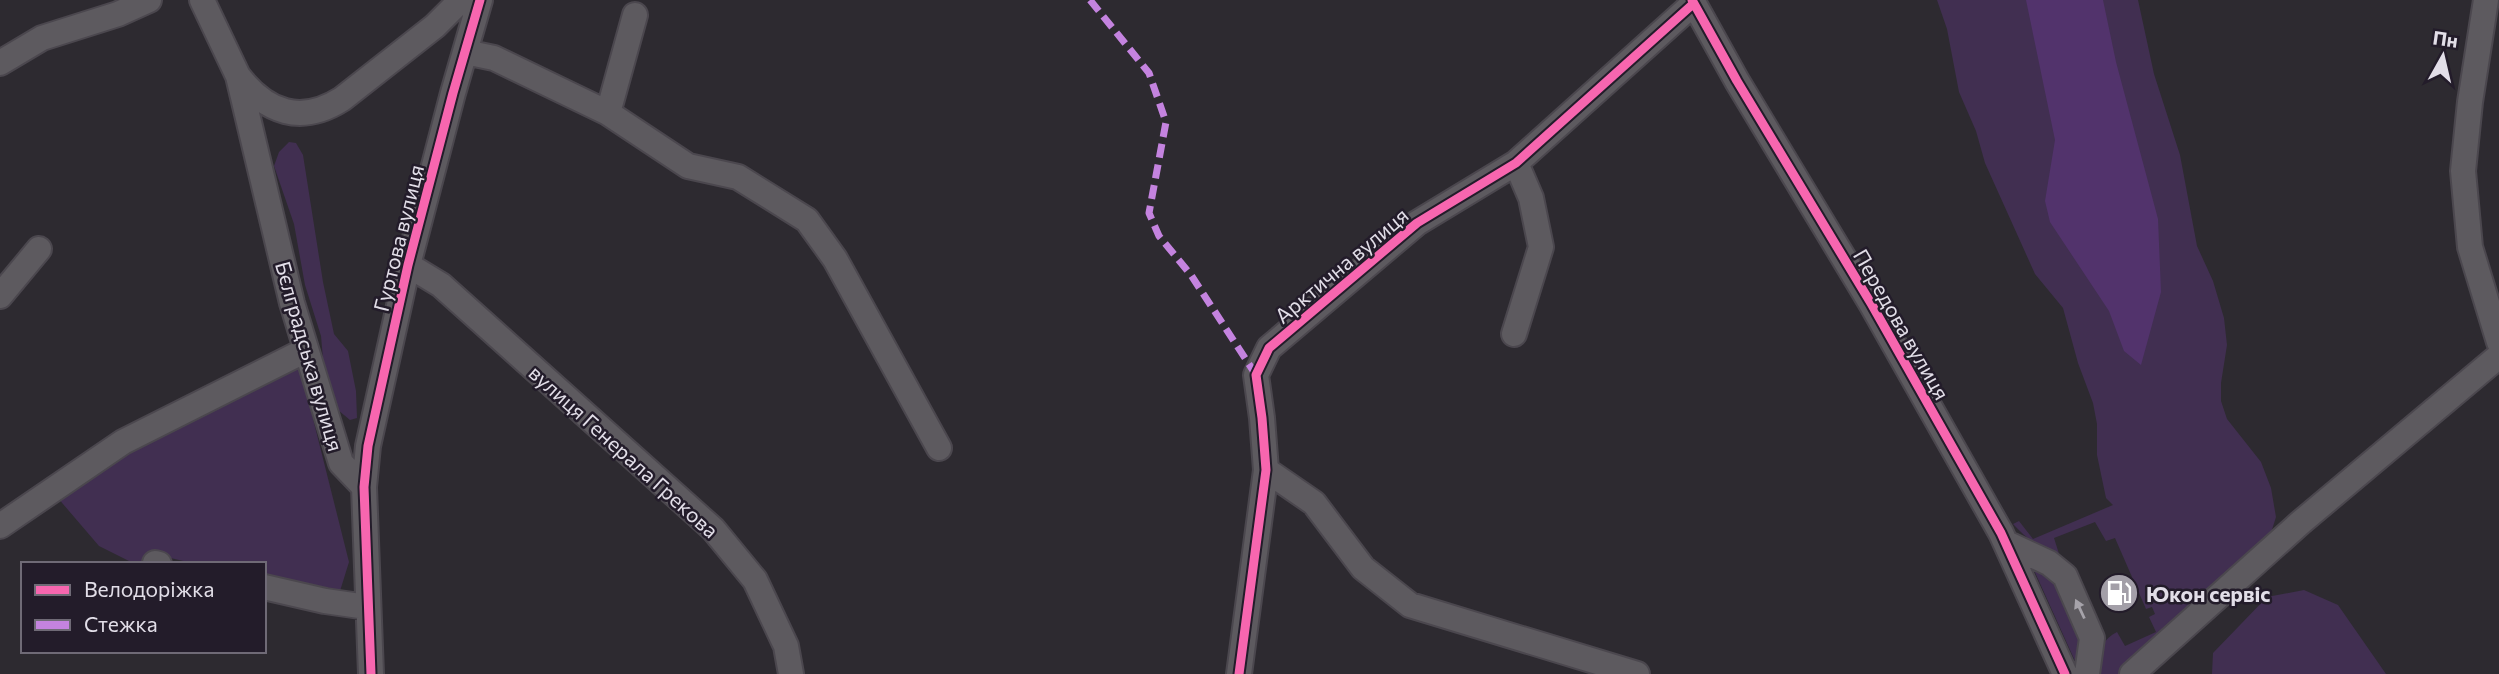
<svg xmlns="http://www.w3.org/2000/svg" width="2499" height="674" viewBox="0 0 2499 674" font-family="Commissioner,sans-serif">
<rect width="100%" height="100%" fill="#2d2a30"/>
<!-- green -->
<path fill="#412f51" d="M1937,0H2138L2154,74L2180,155L2197,246L2213,281L2224,318L2227,345L2221,383V401L2227,419L2261,462L2271,488L2276,517L2270,536L2125,674H2100C2095,656 2101,640 2117,632L2125,646L2156,632L2149,617L2155,614L2152,607L2146,609L2115,538L2106,541L2095,522L2054,538L2060,557C2041,550 2027,539 2013,524L2019,521L2033,539L2113,505L2106,498L2097,455V424L2093,403L2078,363L2063,308L2035,274L1985,163L1976,131L1959,92L1947,29Z
M289,142L296,143L303,155L323,282L334,334L348,351L356,391L357,418L350,420L338,410L325,382L321,336L305,285L294,224L274,166L279,152Z
M299,363L349,562L340,591L264,580V564H196L162,556L133,563L99,546L57,497L127,451Z
M2033,568L2061,581L2083,645L2078,660L2075,661Z
M2304,590L2338,605L2386,674H2212L2213,653L2267,597Z"/>
<!-- water -->
<path fill="#52336c" d="M2026,0H2103L2116,62L2158,219L2161,292L2141,365L2124,351L2109,311L2050,222L2045,201L2055,140Z"/>
<g fill="none" stroke-linecap="round" stroke-linejoin="round">
<!-- minor casing -->
<g stroke="#4b474e" stroke-width="28">
<path id="minor" d="M202,0L238,76L292,303L341,463L364,487
M1692,0L1737,81L1872,305L2001,533L2065,674
M2486,0L2470,102L2463,171L2470,247L2499,342
M465,52L494,58L608,113L688,166L738,177L807,220L835,259L939,448
M0,63L42,38L118,14L149,0
M238,76C267,113 301,125 342,99L435,26L461,0
M608,113L635,15
M408,265L441,285L713,529L755,580L786,646L791,674
M0,296L39,249
M1514,334L1541,247L1531,198L1516,163
M1266,470L1314,503L1363,568L1410,605L1637,674
M0,526L123,442L306,350
M2006,543L2049,563L2065,576L2092,638L2087,674
M155,563L159,564
M264,587L325,601L367,607
M371,674L364,487L368,446L408,265L453,93L480,0
M1239,674L1266,470L1262,418L1256,375L1269,348L1417,223L1516,163L1693,4
M2132,674L2300,523L2499,356"/>
</g>
<!-- minor -->
<use href="#minor" stroke="#5d5a5f" stroke-width="24"/>
<!-- quiet -->
<path stroke="#c483df" stroke-width="7" stroke-dasharray="14 7" stroke-linecap="butt" d="M1090,0L1149,73L1166,122L1149,213L1159,236L1191,275L1256,375"/>
<!-- cycleway casing -->
<g stroke="#231c2a" stroke-width="13">
<path id="cycleway" d="M1692,0L1737,81L1872,305L2001,533L2065,674
M371,674L364,487L368,446L408,265L453,93L480,0
M1239,674L1266,470L1262,418L1256,375L1269,348L1417,223L1516,163L1693,4"/>
</g>
<!-- cycleway -->
<use href="#cycleway" stroke="#f766af" stroke-width="9"/>
</g>
<!-- one-way arrows -->
<defs><path id="oneway-solid" d="M-6-.8H1V-3.2L6.5 0L1 3.2V.8H-6Z" transform="scale(1.75)"/></defs>
<use fill="#a6a3aa" href="#oneway-solid" transform="translate(2080 609) rotate(-115)"/>
<!-- icons -->
<defs>
<g id="fuel-disc" transform="scale(2.0125)"><circle r="9.5" fill="#a39fa8" stroke="#231c2a"/><path d="M-5.5-6h7V0h2V4h1.3V-2.5L3-4.5l.8-.8L6-3V5H2.5V1h-1V6h-7ZM-4.2-4.7v3.2H.2V-4.7Z" fill="#fff"/></g>
</defs>
<g fill-rule="evenodd">
<use href="#fuel-disc" x="2119" y="593"/>
</g>
<g text-anchor="middle" dominant-baseline="central" stroke-width="5" stroke-linejoin="round" paint-order="stroke">
<!-- street labels -->
<g font-size="21" fill="#e2dee8" stroke="#231c2a">
<text transform="translate(398 238) rotate(-76)">Гуртова вулиця</text>
<text transform="translate(1341 265) rotate(-40)">Арктична вулиця</text>
<text transform="translate(1902 324) rotate(60)">Передова вулиця</text>
<text transform="translate(310 356) rotate(74)">Бєлградська вулиця</text>
<text transform="translate(624 451) rotate(42)">вулиця Генерала Грекова</text>
</g>
<!-- poi labels -->
<g font-size="21" font-weight="bold" fill="#e2dee8" stroke="#231c2a" text-anchor="start">
<text x="2146" y="593">Юкон сервіс</text>
</g>
</g>
<!-- legend -->
<rect x="21" y="562" width="245" height="91" fill="#231c2a" stroke="#6f6a76" stroke-width="2"/>
<rect x="35" y="585" width="35" height="10" fill="#f766af" stroke="#6f6a76" stroke-width="2"/>
<text x="84" y="597" font-size="21" fill="#e2dee8">Велодоріжка</text>
<rect x="35" y="620" width="35" height="10" fill="#c483df" stroke="#6f6a76" stroke-width="2"/>
<text x="84" y="632" font-size="21" fill="#e2dee8">Стежка</text>
<!-- north arrow -->
<g transform="translate(2443 56) rotate(8)" stroke="#231c2a" stroke-width="5" paint-order="stroke">
<path d="M0-5L12 26L0 18L-12 26Z" fill="#e2dee8"/>
<text y="-10" font-size="19" font-weight="bold" text-anchor="middle" fill="#e2dee8">Пн</text>
</g>
</svg>
